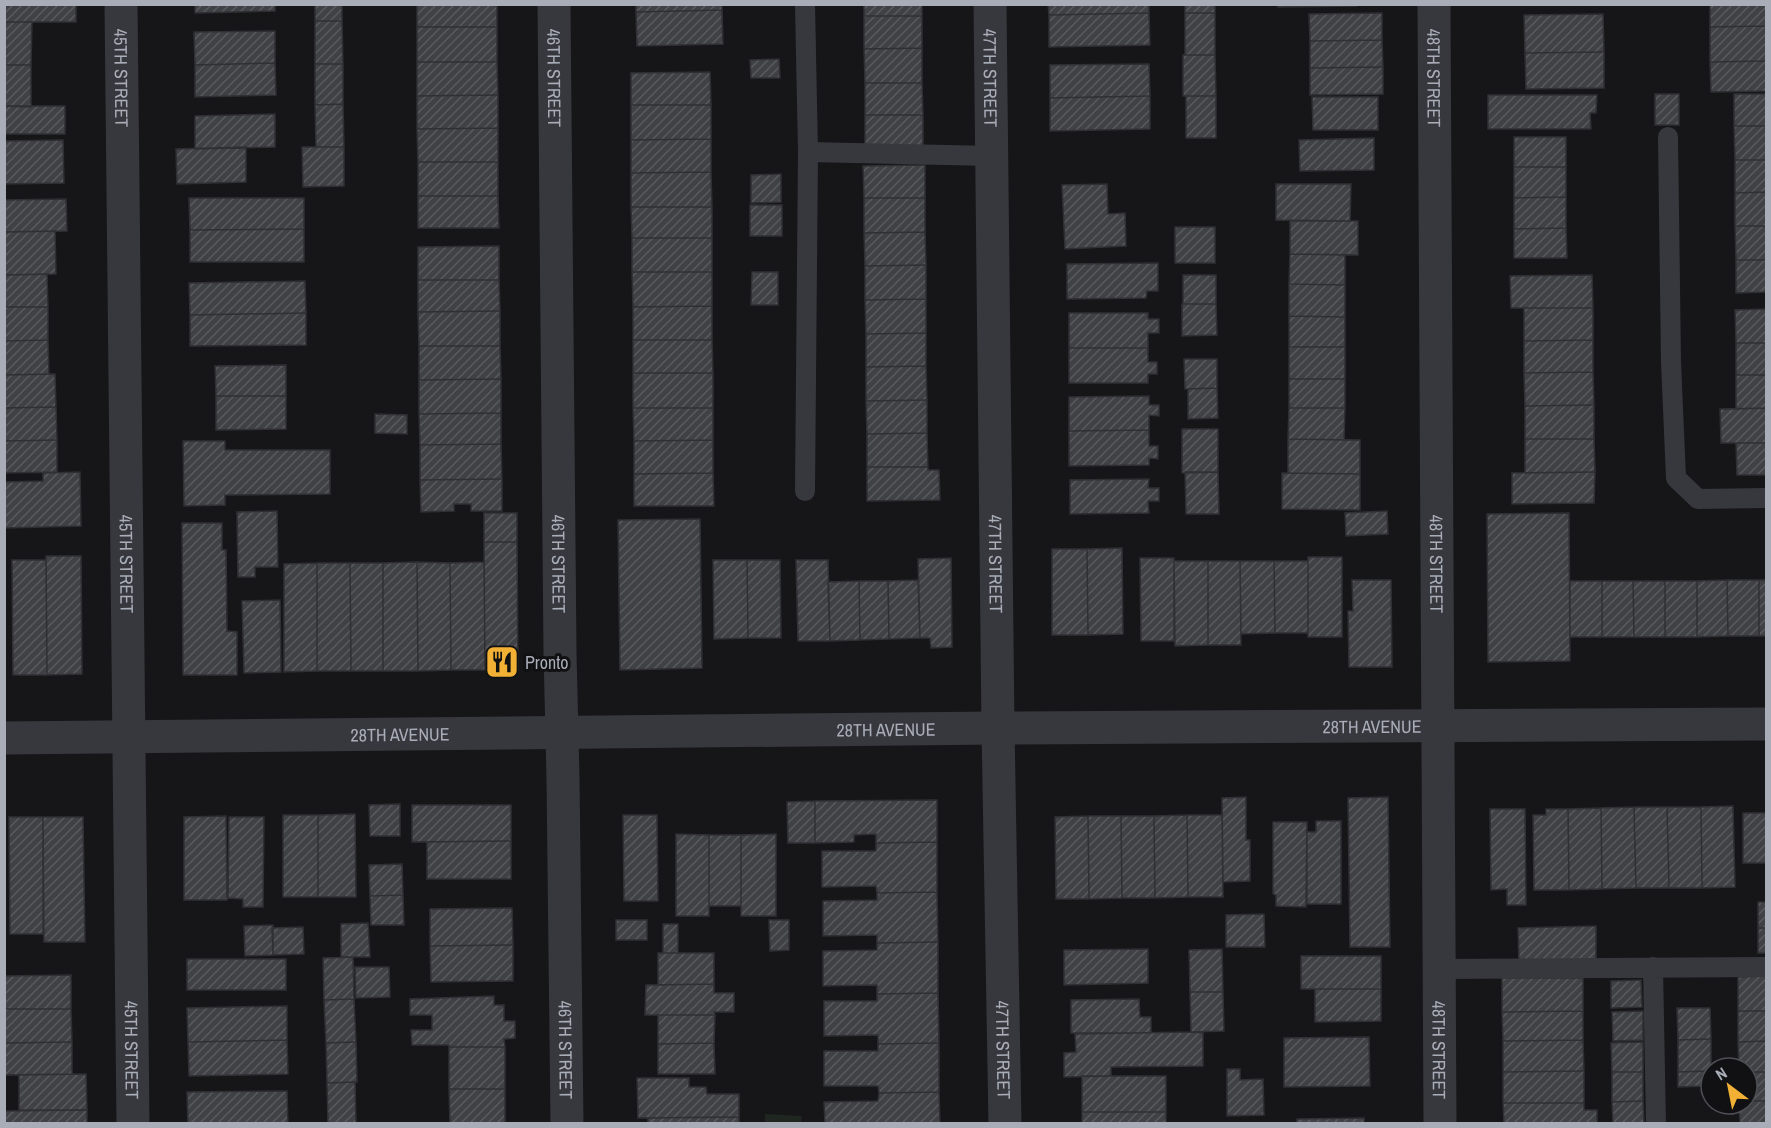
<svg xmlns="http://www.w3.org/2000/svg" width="1771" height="1128" viewBox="0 0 1771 1128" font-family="'Archivo Narrow',sans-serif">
<defs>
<pattern id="building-hatch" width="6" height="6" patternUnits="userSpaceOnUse" patternTransform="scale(1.5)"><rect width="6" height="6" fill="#404145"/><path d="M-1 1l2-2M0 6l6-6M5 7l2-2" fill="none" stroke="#595a5e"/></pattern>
</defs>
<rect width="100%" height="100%" fill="#161618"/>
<!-- garden -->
<path fill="#1e261f" d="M765,1114L802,1116L801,1123H765Z"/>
<!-- building -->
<path fill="url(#building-hatch)" stroke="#303034" stroke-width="1.5" d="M4,4H76V22H4Z
M195,4H275V11L195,13Z
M315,4H342V21H315Z
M417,4H497V27H417Z
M636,4H722V10L636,12Z
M864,4H922V16H864Z
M1048,4H1149V13L1049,15Z
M1185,4H1215V13H1185Z
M1278,4H1356V6L1278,7Z
M1710,4H1766V26L1710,27Z
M722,10L723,44L637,46L636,12Z
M1149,13L1150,45L1049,47V15Z
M1185,13H1215V55H1185Z
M1382,13V40L1310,41L1309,14Z
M1603,14L1604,52L1525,53L1524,15Z
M864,16H922V48L864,49Z
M315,21H342L343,64H315Z
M4,22H32L31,65H4Z
M1766,26V61L1710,62V27Z
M417,27H497V62H417Z
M275,31V63L195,65L194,32Z
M1382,40L1383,67L1310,68V41Z
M922,48V83H865L864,49Z
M1604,52V88L1526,89L1525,53Z
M1183,55H1215L1216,96H1183Z
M779,59L780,78H751L750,60Z
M1766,61V91L1711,92L1710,62Z
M417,62H497L498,95L417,96Z
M275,63L276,95L195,97V65Z
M315,64H343V104L315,105Z
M1149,64L1150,96L1050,98V65Z
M4,65H31V107L4,106Z
M1383,67V94L1310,95V68Z
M710,72L711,105H631V73Z
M865,83H922L923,115H865Z
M1655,94H1679V125H1655Z
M1734,94H1766V126H1734Z
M498,95V128L417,129V96Z
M1488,95H1597L1596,113H1590L1591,129H1488Z
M1150,96V129L1050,131V98Z
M1186,96H1216V138H1186Z
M1312,97H1378V130H1313Z
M343,104L344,147H316L315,105Z
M631,105H711V139L631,140Z
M4,106H65V134H4Z
M275,114V147L195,149V116Z
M865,115H923V148L865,149Z
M1734,126H1766V160H1735Z
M498,128V162H418L417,129Z
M1514,137H1566V167H1514Z
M1374,138V170L1300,171L1299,140Z
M711,139V172L631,173V140Z
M63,140L64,183L4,184V141Z
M246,147V182L177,184L176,149Z
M302,147H344V186L303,187Z
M1735,160H1766V192L1735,193Z
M418,162H498V196H418Z
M925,165V198H864L863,166Z
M1514,167H1566V197L1514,198Z
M711,172L712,207H631V173Z
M781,174V202L751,203V175Z
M1107,184L1108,214L1125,213L1126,246L1065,249L1062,185Z
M1276,184H1351L1350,221L1276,220Z
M1766,192V226H1735V193Z
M418,196H498L499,228H418Z
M1566,197V228L1514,229V198Z
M189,198H304V229L190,230Z
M864,198H925V232L864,233Z
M66,199L67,231L4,232V200Z
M750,205H782V236H750Z
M631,207H712V238H632Z
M1290,221H1358V255L1290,254Z
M1735,226H1766V260H1736Z
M1175,227H1215V263H1175Z
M1566,228L1567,258H1514V229Z
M304,229V262H190V230Z
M55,231L56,274L4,275V232Z
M925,232L926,265L865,266L864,233Z
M632,238H712V272H632Z
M499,246V280H418V247Z
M1290,254L1345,255V285L1289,284Z
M1736,260H1766V292L1736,293Z
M1158,263V291H1147L1146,298L1067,299V264Z
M926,265V299L865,300V266Z
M632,272H712V306L633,307Z
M752,272H778V305H751Z
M47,274L48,307H4V275Z
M1183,275H1216V304H1183Z
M1592,275L1593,308H1511L1510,276Z
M418,280H499L500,311L418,312Z
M305,281L306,313L190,315L189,283Z
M1289,284L1345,285V317L1289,316Z
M926,299V333L866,334L865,300Z
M1182,304H1216L1217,335L1182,336Z
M712,306V340H633V307Z
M4,307H48V340L4,341Z
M1524,308H1593V340L1524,341Z
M1766,309V343H1736L1735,310Z
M500,311V346H419L418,312Z
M306,313V345L190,346V315Z
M1069,313H1148V319H1159V333H1148V348H1069Z
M1289,316L1345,317V347H1289Z
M926,333V366L866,367V334Z
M48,340L49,374L4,375V341Z
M633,340H712L713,373H633Z
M1593,340V372L1524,373V341Z
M1736,343H1766V375H1736Z
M419,346H500L501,379L419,380Z
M1289,347H1345V379H1289Z
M1069,348H1148V362H1157V374H1148V383H1069Z
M1184,359H1217V388L1185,389Z
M286,365V396H216L215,366Z
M926,366L927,400L866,401V367Z
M1593,372L1594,405L1525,406L1524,373Z
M633,373H713V408H633Z
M55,374L56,407L4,408V375Z
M1736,375H1766V408L1736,409Z
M501,379V413L419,414V380Z
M1289,379H1345V408H1289Z
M1217,388L1218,418L1188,419V389Z
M216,396H286V429L216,430Z
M1149,396V405H1159V416L1149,415V430L1069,431V397Z
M927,400V433L867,434L866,401Z
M1594,405V439H1525V406Z
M56,407L57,440L4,441V408Z
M633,408H713V440L634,441Z
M1289,408H1345L1344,440L1288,439Z
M1766,408V443H1721L1720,409Z
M501,413V444L420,445L419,414Z
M375,414L407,415V434L375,433Z
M1182,429H1218V472L1182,473Z
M1149,430V446H1158V459L1149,458V465L1069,466V431Z
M927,433L928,467H867V434Z
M1288,439L1360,440V474L1288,473Z
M1525,439H1594L1595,472L1525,473Z
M57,440V472L4,473V441Z
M713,440V473L634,474V441Z
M183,441H225V450H330V494L225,495V505L184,506Z
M1736,443H1766V475H1737Z
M501,444L502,479L420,480V445Z
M867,467H928V470H939L940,500L867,501Z
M80,472L81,526L4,528V482L43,481V473Z
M1185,472H1218L1219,514H1186Z
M1595,472L1594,503L1512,504V473Z
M713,473L714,506H634V474Z
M1282,473L1360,474V510L1282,509Z
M502,479V511H471V504H454V511L421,512L420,480Z
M1149,479L1148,488H1159V501H1148L1149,513L1070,514V480Z
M277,511L278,567H255V577H238L237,512Z
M1387,511L1388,534L1346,536L1345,513Z
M484,513H517V542H484Z
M1569,513L1570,661L1488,662L1487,514Z
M700,519L702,668L620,670L618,520Z
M182,523H222V550H226L227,631L237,632V675H183Z
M484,542H517L518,670H485Z
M1122,548L1123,634L1088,635L1087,549Z
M1052,549H1087L1088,635H1052Z
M46,556H81L82,674L47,675Z
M1308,557H1342V637H1308Z
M951,558L952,647L931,648L930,638H920L918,559Z
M1140,558H1174V641H1141Z
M12,560H46L47,675H13Z
M713,560H747L748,638L714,639Z
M747,560H780L781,638H748Z
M796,560H828L830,641H798Z
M1174,561H1208V645L1175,646Z
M1208,561H1240L1241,645H1208Z
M1240,561H1274L1275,633L1241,634Z
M1274,561H1308V633H1275Z
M417,562L418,671H383V563Z
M417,562L450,563L451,670L418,671Z
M484,562L485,670H451L450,563Z
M317,563V671L284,672V564Z
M317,563H350L351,671H317Z
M350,563H383V671H351Z
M918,580L920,638L889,639L888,581Z
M1352,580H1391L1392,667H1349L1348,611H1353Z
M1727,580L1728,636L1697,637V581Z
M1727,580H1759V636H1728Z
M1759,580H1766V636H1759Z
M859,581L860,640L830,641L828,582Z
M859,581H888L889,639L860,640Z
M1570,581H1602V637H1570Z
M1602,581H1633L1634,637H1602Z
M1633,581H1665V637H1634Z
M1665,581H1697V637H1665Z
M280,600L281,672L244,673L242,601Z
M1246,797V840H1250V881L1223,882L1222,798Z
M1388,797L1390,947H1350L1348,798Z
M937,800V842L876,843V834L854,835V842L815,843V801Z
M815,801V843H788L787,802Z
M400,804V836H370L369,805Z
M412,805H511V841L412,842Z
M1733,806L1735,887L1702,888L1701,807Z
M1634,807L1636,888L1602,889L1601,808Z
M1634,807H1667L1669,888H1636Z
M1667,807H1701L1702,888H1669Z
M1601,808L1602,889L1569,890L1568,809Z
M1490,809H1525L1526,905H1507V889L1491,890Z
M1546,809H1568L1569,890H1534L1533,815H1546Z
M1743,813H1766V863H1743Z
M355,814L356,897H318V815Z
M283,815H318V897H283Z
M623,815H657L658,901H624Z
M1187,815L1188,897L1155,898L1154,816Z
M1187,815H1222L1223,897H1188Z
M226,816L227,900H184V817Z
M1088,816L1089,899H1056L1055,817Z
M1088,816H1121L1122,898L1089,899Z
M1121,816H1154L1155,898H1122Z
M9,817H43V934H10Z
M43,817H83L85,942H44Z
M229,817H264L263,907H243V899L228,898Z
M1316,821H1341V904H1307V832H1316Z
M1273,822H1307L1306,907L1276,906V895L1273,894Z
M676,834L709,835V916H676Z
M776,834V916H741V835Z
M709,835H741V906H709Z
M511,841V879H427V842Z
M937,842V892L877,893L876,886L822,887V851H876V843Z
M402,864L403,895L370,896L369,865Z
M937,892L938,942L877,943V935L823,936V901L877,900V893Z
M403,895L404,925H371L370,896Z
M1758,902H1766V928H1758Z
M512,908L513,945L430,946V909Z
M1264,914L1265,947H1226V915Z
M616,920H647V940H616Z
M769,920H789V950L770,951Z
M368,923L370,957H341V924Z
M663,924H678V953H663Z
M273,925V955L245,956L244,926Z
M1596,926V960L1519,963L1518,928Z
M303,927L304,954L273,955L272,928Z
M1758,928H1766V953H1758Z
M938,942V993L877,994V985L823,986V951L877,950V943Z
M513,945V981L431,982L430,946Z
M1148,949V983L1064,985V950Z
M1222,949L1223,992H1190L1189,950Z
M658,953H714V984L658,985Z
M1301,956H1381V989H1301Z
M353,957L354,999L324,1000L323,958Z
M187,959H286V990H187Z
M355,967H389L390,997L356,998Z
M71,975V1009H4V976Z
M1766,976V1011H1738V977Z
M1502,978H1583V1011L1502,1012Z
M1641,980L1642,1007L1611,1008V981Z
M714,984V993H734V1012H714L715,1015H645L646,985Z
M1315,989H1381V1021L1315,1022Z
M1190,992H1223L1224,1031L1191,1032Z
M938,993L939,1043L878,1044V1035L824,1036V1001H877V994Z
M494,996V1005H504V1021H515V1038L504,1039L505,1047H449V1045H412L411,1030H432V1015H410V999Z
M354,999L356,1042L326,1043L324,1000Z
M1139,999L1140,1017H1151V1033H1071V1000Z
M287,1006V1040L188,1042L187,1008Z
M1677,1008H1710L1711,1039L1678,1040Z
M4,1009H71L72,1042L4,1043Z
M1583,1011V1040L1503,1041L1502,1012Z
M1643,1011V1040L1613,1041L1612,1012Z
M1738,1011H1766V1041L1738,1042Z
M658,1015H715L714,1043L658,1044Z
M1191,1032L1203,1033V1066L1111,1067V1076L1064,1077V1053L1076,1052L1075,1034Z
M1369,1037L1370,1086L1284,1087V1038Z
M1711,1039V1071L1678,1072V1040Z
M287,1040L288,1074L189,1076L188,1042Z
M1583,1040L1584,1071L1503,1072V1041Z
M1766,1041V1072H1747V1068H1739L1738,1042Z
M72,1042V1074L4,1075V1043Z
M356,1042L357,1082L327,1083L326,1043Z
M1643,1042V1072H1612L1611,1043Z
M714,1043L715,1074H658V1044Z
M939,1043V1092L879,1093L878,1086H824V1051H878V1044Z
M449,1047H505V1089H449Z
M1227,1069H1240V1080L1263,1079L1264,1115L1227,1116Z
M1584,1071V1103H1503V1072Z
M1707,1071L1708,1086L1678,1087V1072Z
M1612,1072H1643V1101L1612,1102Z
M1747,1072H1766V1101H1747Z
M86,1074L87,1110H19V1075Z
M1082,1076H1166V1112H1082Z
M637,1078H689V1087H706L707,1094H739V1117L638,1118Z
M355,1082L356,1124H328L327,1083Z
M449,1089H505V1124H450Z
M287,1091L288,1124H188L187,1092Z
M939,1092L940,1124H825L824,1102L878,1101L879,1093Z
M1643,1101L1644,1124H1613L1612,1102Z
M1747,1101H1766V1124H1740L1739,1104H1747Z
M1503,1103H1584V1110H1597V1124H1504Z
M87,1110V1124H4V1111Z
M1082,1112H1166V1124H1082Z
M739,1117V1124H648V1118Z
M1364,1118V1124H1297V1119Z"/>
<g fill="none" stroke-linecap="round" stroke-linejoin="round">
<!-- service -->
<path stroke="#37383d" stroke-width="20" d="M805,4L808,152L805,491
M1668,137L1671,362L1676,478L1698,499L1766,498
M808,152L992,156
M1653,967L1656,1124
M1439,969L1766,967"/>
<!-- minor -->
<g stroke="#37383d" stroke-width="33">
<path id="s1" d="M121,4L133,1124"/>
<path id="s2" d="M554,4L560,652L563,778L567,1124"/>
<path id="s3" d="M990,4L998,728L1005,1124"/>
<path id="s4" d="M1434,4L1440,1124"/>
<path id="s5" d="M4,738L998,728L1766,724"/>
</g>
</g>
<!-- icons -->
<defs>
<g id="restaurant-square" transform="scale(1.725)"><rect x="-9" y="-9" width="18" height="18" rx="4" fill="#f2b134" stroke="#111113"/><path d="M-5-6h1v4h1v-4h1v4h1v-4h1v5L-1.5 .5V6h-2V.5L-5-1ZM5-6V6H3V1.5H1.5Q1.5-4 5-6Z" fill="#111"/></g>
</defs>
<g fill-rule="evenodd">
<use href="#restaurant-square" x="502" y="662"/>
</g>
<g text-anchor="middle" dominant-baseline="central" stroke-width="6" stroke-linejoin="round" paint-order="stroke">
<!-- street labels -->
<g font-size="18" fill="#a8adb8" stroke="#111113">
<text stroke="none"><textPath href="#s1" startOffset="74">45TH STREET</textPath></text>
<text stroke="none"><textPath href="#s2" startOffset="74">46TH STREET</textPath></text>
<text stroke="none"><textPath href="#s3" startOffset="74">47TH STREET</textPath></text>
<text stroke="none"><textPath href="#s4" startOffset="74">48TH STREET</textPath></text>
<text stroke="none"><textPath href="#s1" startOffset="560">45TH STREET</textPath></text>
<text stroke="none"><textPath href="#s2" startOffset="560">46TH STREET</textPath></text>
<text stroke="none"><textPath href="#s3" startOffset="560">47TH STREET</textPath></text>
<text stroke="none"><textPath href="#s4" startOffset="560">48TH STREET</textPath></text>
<text stroke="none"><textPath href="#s5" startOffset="1368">28TH AVENUE</textPath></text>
<text stroke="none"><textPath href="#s5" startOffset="882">28TH AVENUE</textPath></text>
<text stroke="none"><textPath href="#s5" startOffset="396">28TH AVENUE</textPath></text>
<text stroke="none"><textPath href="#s1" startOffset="1046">45TH STREET</textPath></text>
<text stroke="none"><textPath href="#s2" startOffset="1046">46TH STREET</textPath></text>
<text stroke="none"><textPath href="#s3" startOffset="1046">47TH STREET</textPath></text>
<text stroke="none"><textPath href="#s4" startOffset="1046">48TH STREET</textPath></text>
</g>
<!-- poi labels -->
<g font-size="18" fill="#a8adb8" stroke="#111113" text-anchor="start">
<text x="525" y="662">Pronto</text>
</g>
</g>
<!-- border -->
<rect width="1771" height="1128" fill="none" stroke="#a8adb8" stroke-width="12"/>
<!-- north arrow -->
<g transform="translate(1729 1086) rotate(328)"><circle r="28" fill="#111113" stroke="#4d4f55" stroke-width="1.5"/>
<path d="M0-4.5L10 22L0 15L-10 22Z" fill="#f2b134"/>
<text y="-9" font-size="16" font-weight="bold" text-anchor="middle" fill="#a8adb8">N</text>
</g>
</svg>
